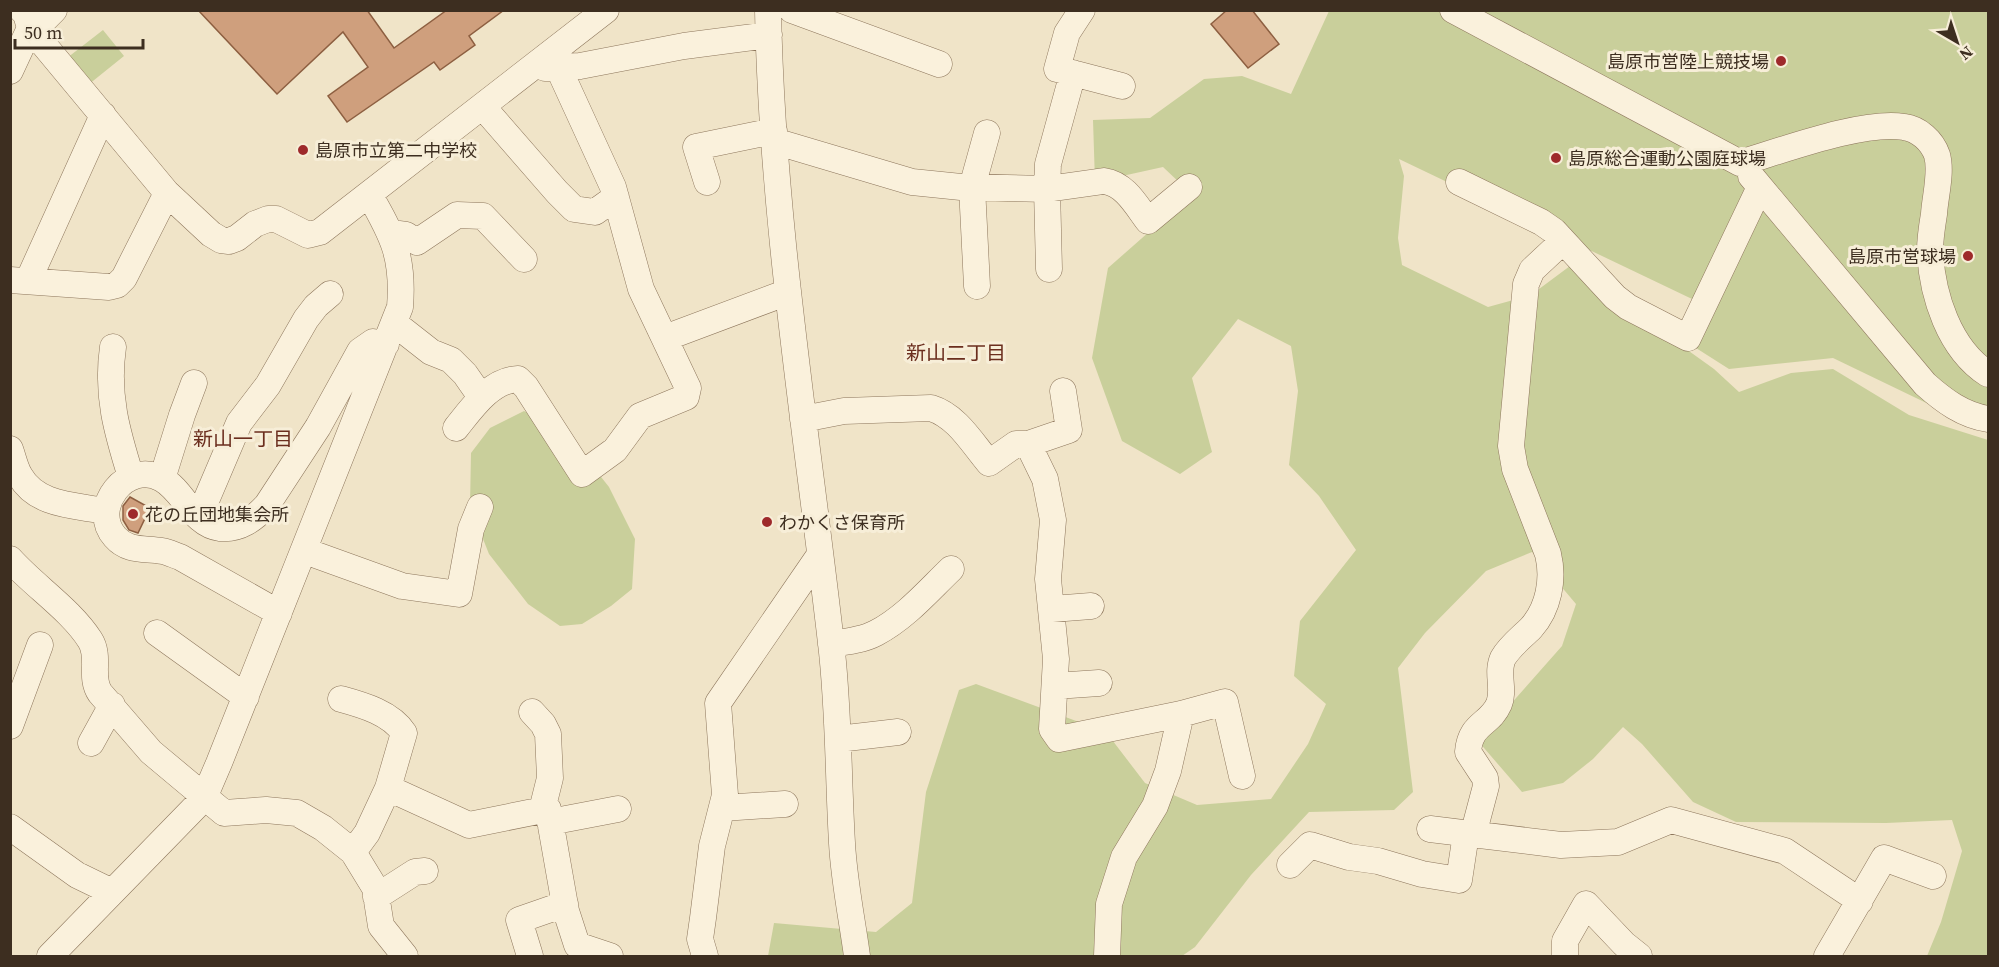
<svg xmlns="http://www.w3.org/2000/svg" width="1999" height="967" viewBox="0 0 1999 967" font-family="'Source Serif 4','Noto Sans JP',serif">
<rect width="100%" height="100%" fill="#f0e4c8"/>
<!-- green -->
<path fill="#c9cf9b" d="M1329,11H1988V427L1970,424L1833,358L1729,369L1696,348L1713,309L1399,159L1404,176L1398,238L1402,265L1488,307L1531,295L1570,266L1714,369L1739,392L1791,373L1833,369L1909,415L1988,440V956H1927L1941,922L1962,851L1952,820L1886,823L1736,822L1693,802L1642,744L1623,727L1593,759L1563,783L1522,792L1478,741L1562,646L1576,604L1532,552L1486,571L1425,633L1398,668L1413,792L1394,810L1309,812L1251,875L1195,947L1182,956H768L774,923L876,932L912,903L926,792L959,690L976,684L1106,732L1145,783L1197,805L1271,799L1308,744L1326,704L1294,676L1300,621L1356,550L1319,496L1289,465L1298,391L1291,346L1238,319L1192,378L1212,452L1180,474L1122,441L1092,358L1108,268L1175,209L1182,185L1163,167L1095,182L1093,120L1150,118L1204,79L1242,76L1291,94Z
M103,30L124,56L88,85L67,58Z
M524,411L567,434L609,487L635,539L632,589L611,606L582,624L560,626L528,604L489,554L470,506L471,453L490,428Z"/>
<!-- building -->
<path fill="#cf9f7d" stroke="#8d5f41" stroke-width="1.5" d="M198,10H367L394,48L447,10H504L469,36L475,45L440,70L434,62L347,122L328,96L368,67L343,32L277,94Z
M1227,10H1252L1279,44L1248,68L1211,24Z
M130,497L150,508L138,533L129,530L123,520V506Z"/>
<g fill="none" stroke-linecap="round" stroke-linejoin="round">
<!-- minor casing -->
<g stroke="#8d765c" stroke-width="27">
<path id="minor" d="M22,10L26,14L30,28L167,193L211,234L221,240L229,241L237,238L255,224L268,219H276L308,235L320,232L606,10
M768,10C772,222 807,433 831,643C839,709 838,776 842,843C844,881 852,919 857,956
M792,10L939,64
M1082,10L1067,33L1057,69L1122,86
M1453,10L1740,163C1781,151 1863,120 1904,127C1919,129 1932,141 1937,155C1942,172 1935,197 1934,214C1932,226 1930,239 1930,251C1932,295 1949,349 1988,374
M545,68L580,66L684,46L769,35
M10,71L30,28L42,22L54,10
M483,107L557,192L574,209L595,212L616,197
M774,141L912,182L961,187L1047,189L1104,181C1125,184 1136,205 1148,221L1189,187
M1751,176L1925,384C1944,401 1963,415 1988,419
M707,182L696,147L774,131
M1459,182L1541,222L1554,231L1615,297L1628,307L1688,338L1760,187
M391,233L406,235L417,242L457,215L483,216L524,259
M1049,269L1047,189L1048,164L1073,73
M10,280L109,287L117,285L124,278L167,193
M28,281L103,115
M977,286L972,187L987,133
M394,323L431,352L451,360L465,374L481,397
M665,338L788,292
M113,347C106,395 117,432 131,477
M803,419L844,411L931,408C957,416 972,443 989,463L1016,444H1028L1069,430L1063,391
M456,428C472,408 491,380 518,379L526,387L582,474L615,450L640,416L686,397L688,388L641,289L613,187L558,67
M1028,444L1045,479L1053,520L1048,579L1056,659L1052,729L1059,739L1181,714L1225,702L1242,776
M10,449C13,457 15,468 20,476C37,506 75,505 105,511
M162,479L182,415L194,383
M199,517L239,423L268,385L306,319L316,306L330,294
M305,551L402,586L459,594L471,529L480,507
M10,559C34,586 71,610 90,640C101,657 89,677 100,693L151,752L224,813L266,810L297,813L323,828L353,852L375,888L381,926L405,956
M1052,609L1091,606
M279,613L180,557C174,555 168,552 162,551C145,548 128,552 115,537C89,508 127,459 162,479C184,491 193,525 220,528C240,530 254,519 267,505L318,427L360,351L373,342L386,344
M157,633L246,697
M831,644C846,642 863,640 876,633C905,618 928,591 951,569
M1055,686L1099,683
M341,699C363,705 391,713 404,733L388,788
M532,712L543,724L548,734L550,778L542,810
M10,726L40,645
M838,739L898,732
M91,743L112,705
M722,808L785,804
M550,822L618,809
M10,827L77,875L112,892
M1430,829L1561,845L1618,842L1671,820L1785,851L1860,901
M1473,835L1486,786L1485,778L1468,752C1470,723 1490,725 1499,704C1505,689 1496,673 1503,658C1510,646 1521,638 1531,628C1549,608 1554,579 1548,554L1515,469L1511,446L1526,284L1532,270L1563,241
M353,852L367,833L388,788L469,825L548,809L566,911L577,945L610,956
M1290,865L1310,845L1349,857L1378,861L1422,874L1459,880L1466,834
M376,897L415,872L425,871
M50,956L204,798L219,763L400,307C404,257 393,236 369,194
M530,956L519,920L565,904
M705,956L700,939L703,918L712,846L725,795L718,703L819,556
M1107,956L1109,904L1124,857L1155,806L1168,771L1181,714
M1565,956V941L1586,904L1624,944L1639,956
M1827,956L1884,858L1933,876"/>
</g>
<!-- minor -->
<use href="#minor" stroke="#faf1dc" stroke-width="26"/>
</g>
<!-- markers -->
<g fill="#9e2a2b" stroke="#f7eed8" stroke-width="2">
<circle cx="1781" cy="61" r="6"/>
<circle cx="303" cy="150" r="6"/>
<circle cx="1556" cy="158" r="6"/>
<circle cx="1968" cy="256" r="6"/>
<circle cx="133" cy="514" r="6"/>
<circle cx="767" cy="522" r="6"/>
</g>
<g text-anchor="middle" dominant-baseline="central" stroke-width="6" stroke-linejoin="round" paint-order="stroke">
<!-- poi labels -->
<g font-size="18" fill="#3d2e20" stroke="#f7eed8" text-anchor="start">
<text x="1769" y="61" text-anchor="end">島原市営陸上競技場</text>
<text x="315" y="150">島原市立第二中学校</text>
<text x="1568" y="158">島原総合運動公園庭球場</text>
<text x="1956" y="256" text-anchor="end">島原市営球場</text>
<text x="145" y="514">花の丘団地集会所</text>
<text x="779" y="522">わかくさ保育所</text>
</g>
<!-- neighbourhood labels -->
<g font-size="20" fill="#6b2e1e" stroke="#f7eed8">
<text x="956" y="353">新山二丁目</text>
<text x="243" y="439">新山一丁目</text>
</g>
</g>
<!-- border -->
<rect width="1999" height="967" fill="none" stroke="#3d2e20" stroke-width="24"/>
<!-- north arrow -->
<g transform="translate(1957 42) rotate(141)" stroke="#f7eed8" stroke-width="4.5" paint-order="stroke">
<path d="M0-4.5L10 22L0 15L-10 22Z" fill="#3d2e20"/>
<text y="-9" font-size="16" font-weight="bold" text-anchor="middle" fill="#3d2e20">N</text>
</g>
<!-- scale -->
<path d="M15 39v9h128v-9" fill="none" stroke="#3d2e20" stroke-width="3"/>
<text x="24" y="39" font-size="18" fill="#3d2e20" stroke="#f7eed8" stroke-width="4.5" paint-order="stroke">50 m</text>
</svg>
